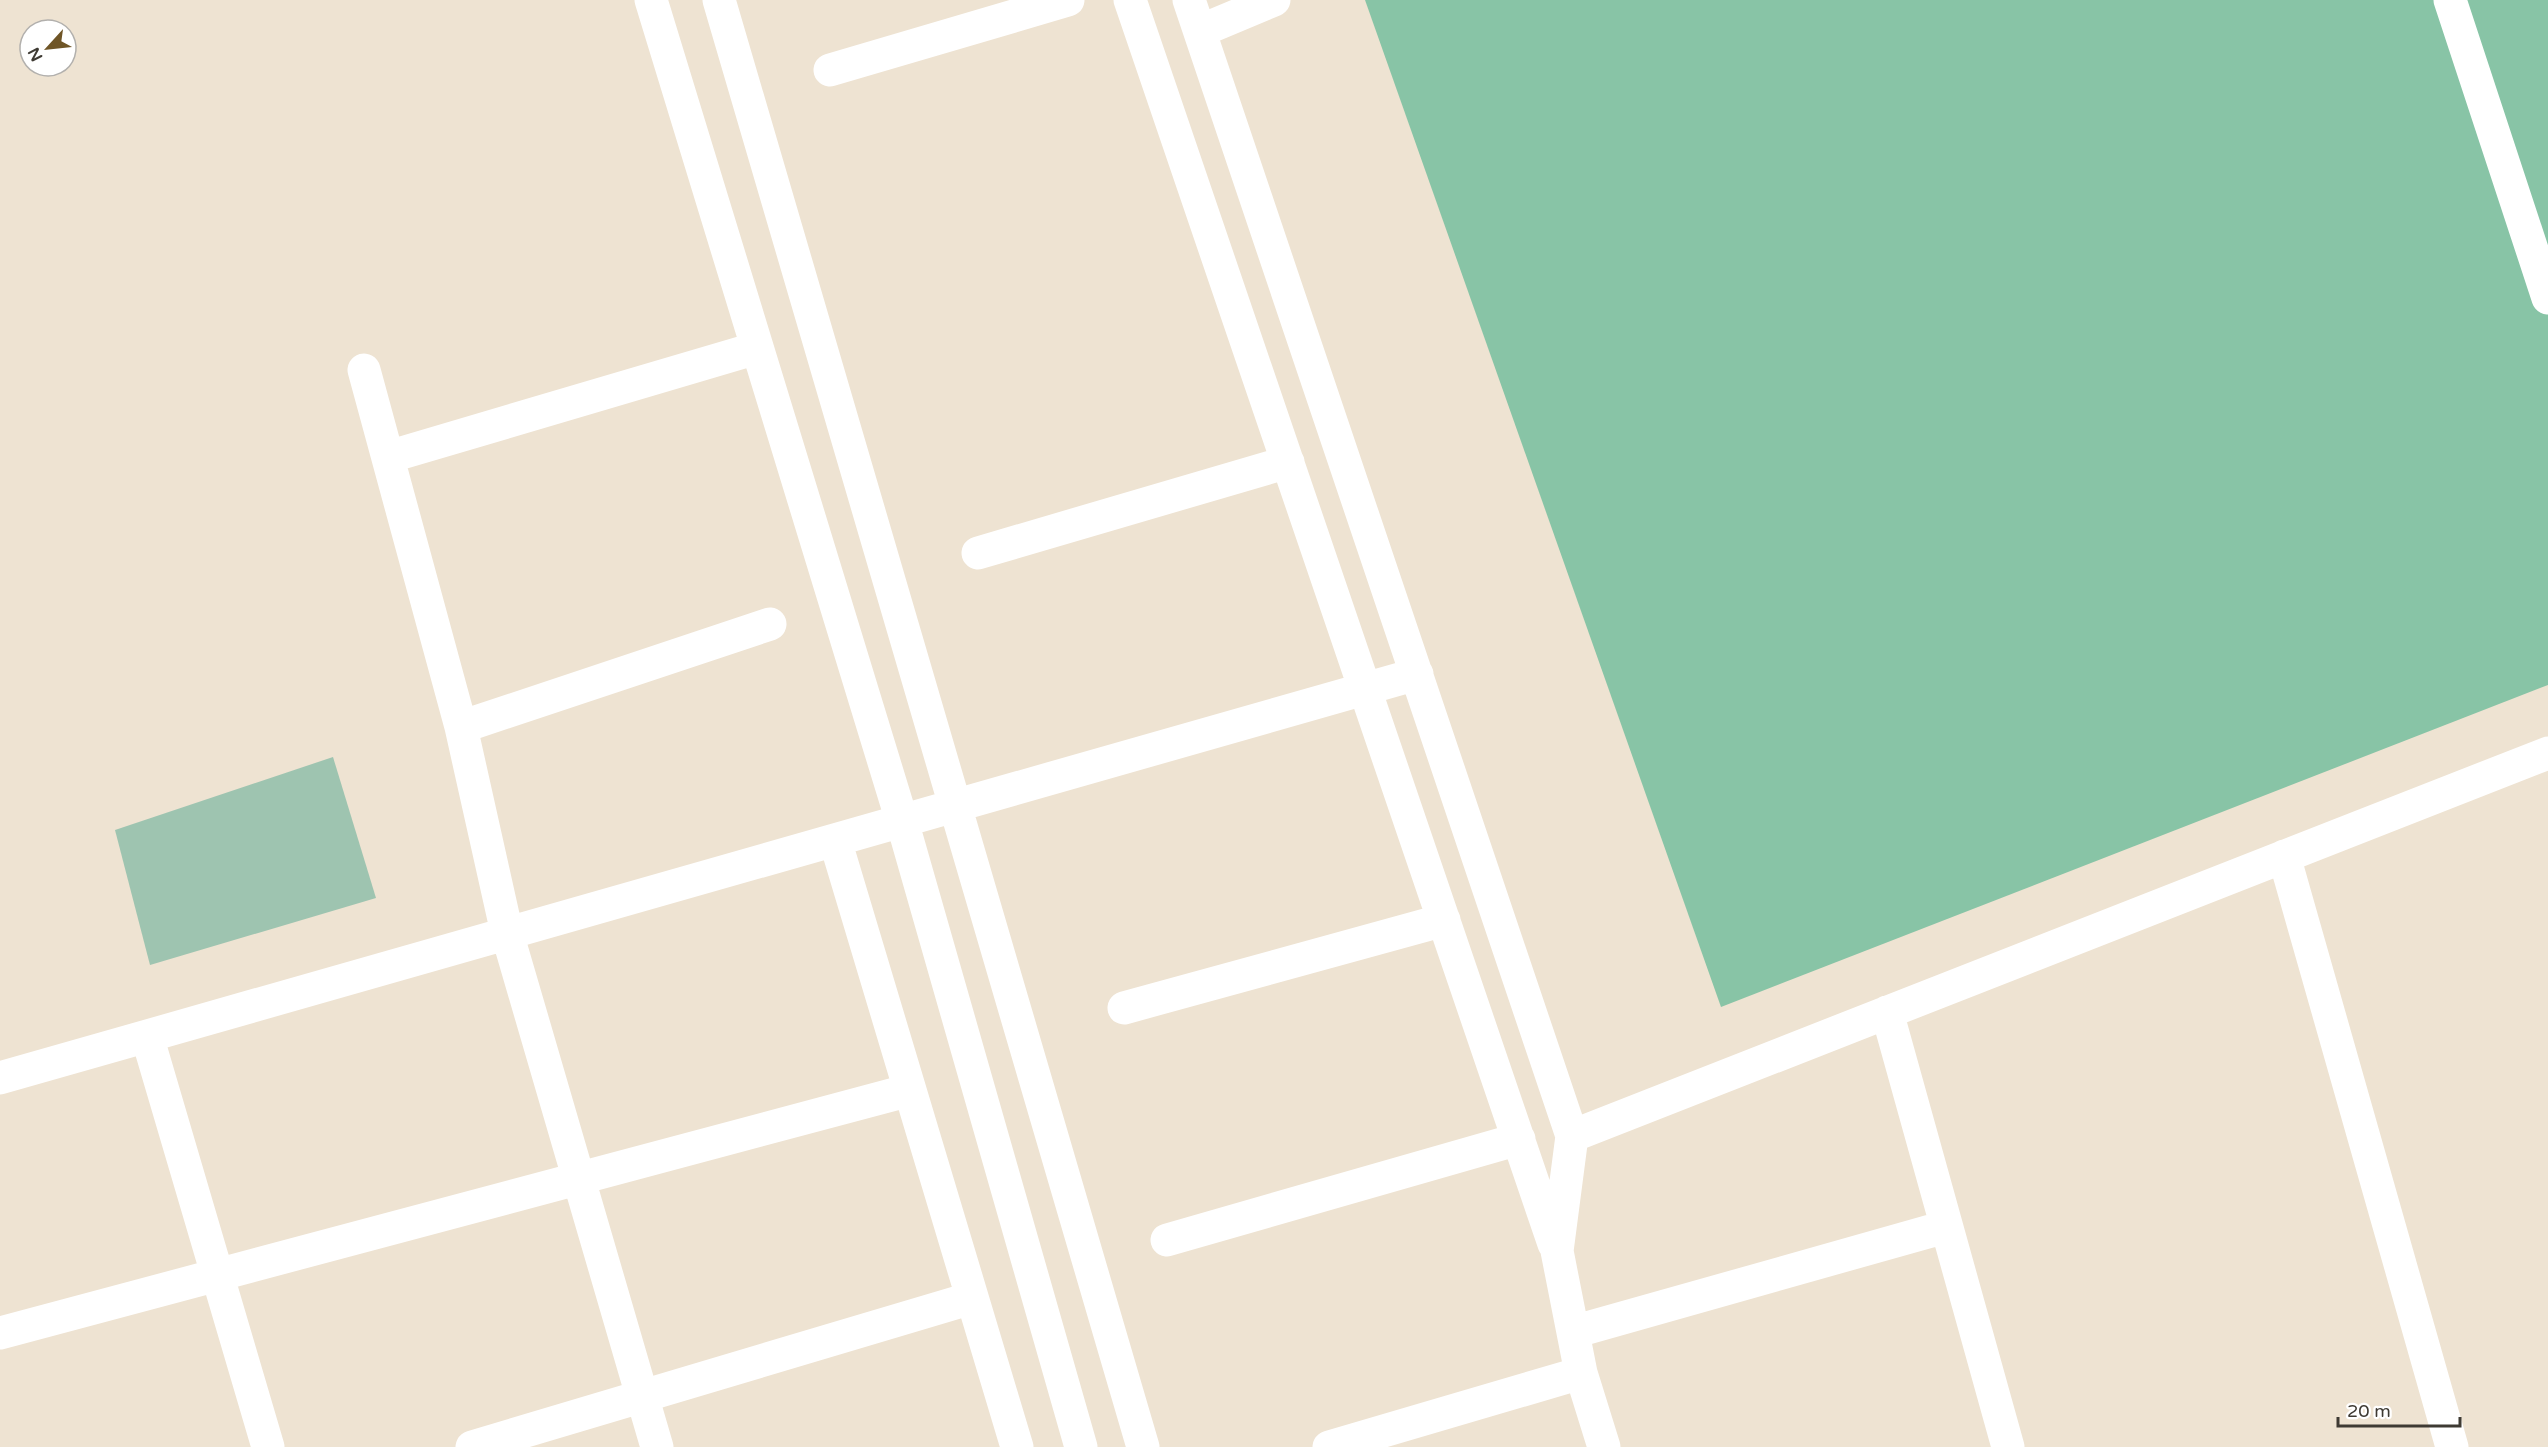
<svg xmlns="http://www.w3.org/2000/svg" width="2548" height="1447" viewBox="0 0 2548 1447" font-family="'Varela Round',sans-serif">
<rect width="100%" height="100%" fill="#eee3d2"/>
<!-- green -->
<path fill="#9ec4b0" d="M333,757L376,898L150,965L115,830Z"/>
<!-- forest -->
<path fill="#88c4a6" d="M1365,0H2548V685L1721,1007Z"/>
<g fill="none" stroke-linecap="round" stroke-linejoin="round">
<!-- minor -->
<path stroke="#fff" stroke-width="33" d="M651,0L902,821L1081,1447
M719,0L1143,1447
M1130,0L1554,1244
M1189,0L1572,1136L1557,1251L1581,1373L1604,1447
M2450,0L2548,298
M1200,31L1274,0
M830,70L1068,0
M364,370L461,727L507,933L657,1447
M388,457L757,348
M978,553L1288,462
M461,727L770,624
M835,840L1017,1447
M2284,856L2452,1447
M1124,1008L1444,920
M1887,1012L2008,1447
M147,1036L268,1447
M0,1078L1417,674
M1572,1136L2548,753
M1167,1240L1519,1139
M1573,1332L1945,1227
M0,1333L910,1090
M472,1447L972,1298
M1329,1447L1581,1373"/>
</g>
<!-- north arrow -->
<g transform="translate(48 48) rotate(243)"><circle r="28" fill="#ffffff" stroke="#b2b0ad" stroke-width="1.5"/>
<path d="M0-4.5L10 22L0 15L-10 22Z" fill="#6f5526"/>
<text y="-9" font-size="16" font-weight="bold" text-anchor="middle" fill="#3e3a33">N</text>
</g>
<!-- scale -->
<path d="M2338 1417v9h122v-9" fill="none" stroke="#3e3a33" stroke-width="3"/>
<text x="2347" y="1417" font-size="18" fill="#3e3a33" stroke="#ffffff" stroke-width="4.5" paint-order="stroke">20 m</text>
</svg>
